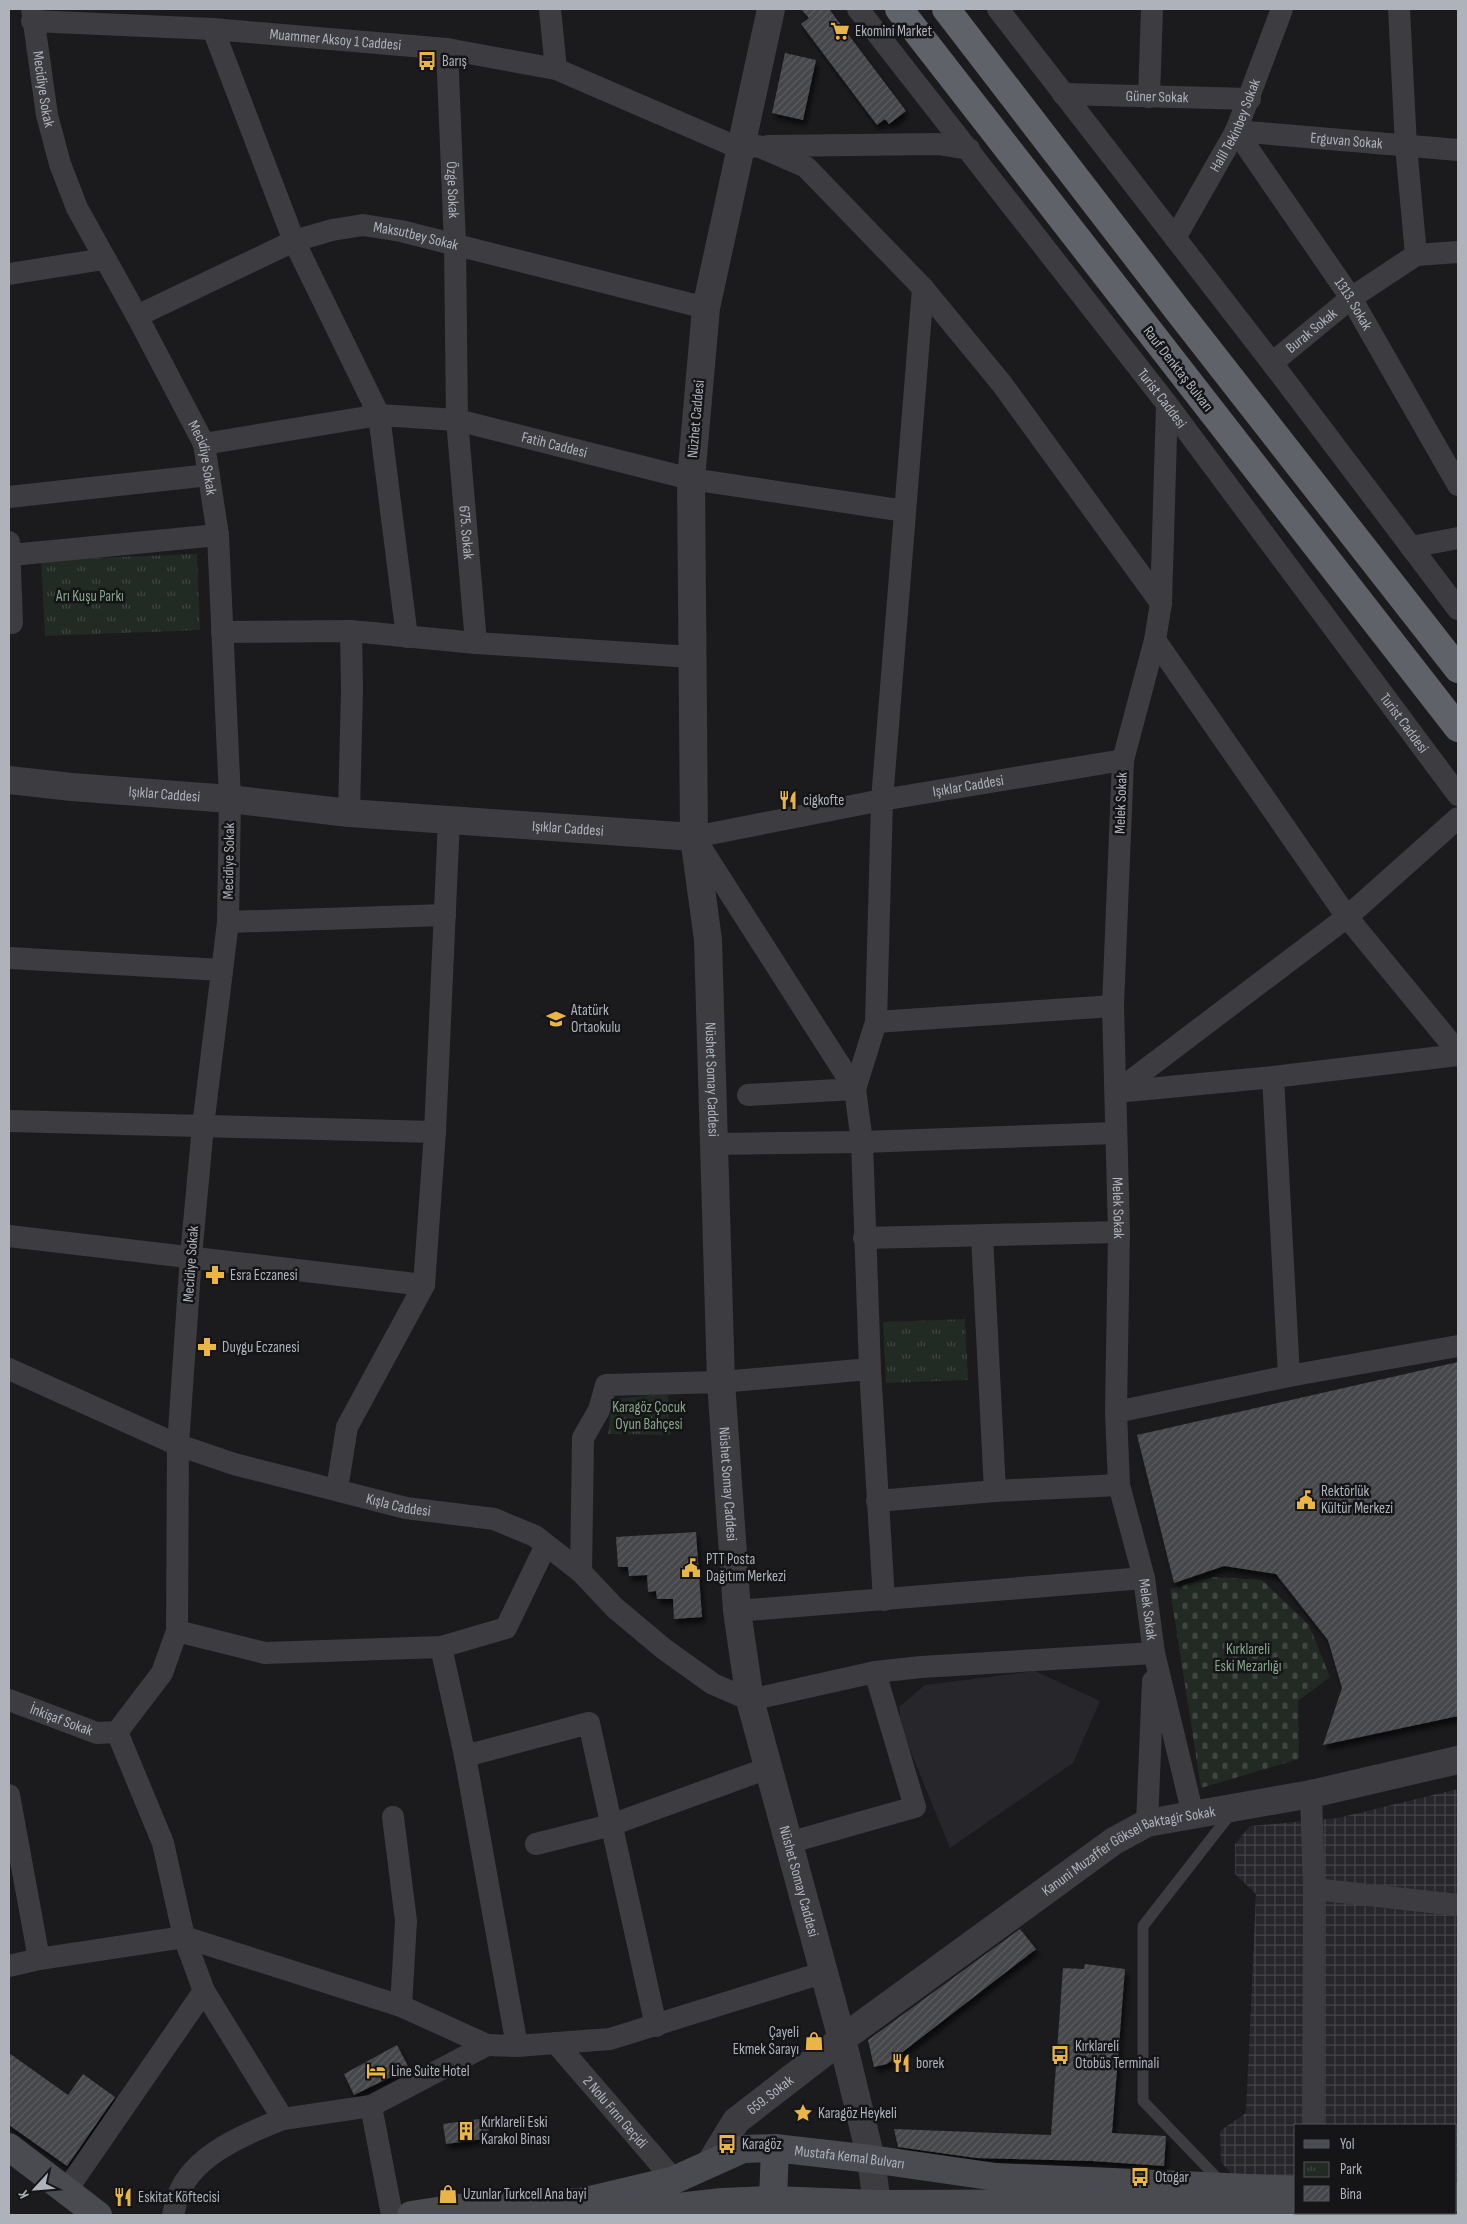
<svg xmlns="http://www.w3.org/2000/svg" width="1467" height="2224" viewBox="0 0 1467 2224" font-family="'Sofia Sans Condensed',sans-serif">
<defs>
<pattern id="industrial-grid" width="8" height="8" patternUnits="userSpaceOnUse" patternTransform="scale(1.25)"><rect width="8" height="8" fill="#27262a"/><path d="M0 4h8M4 0v8" fill="none" stroke="#444347"/></pattern>
<pattern id="cemetery-stones" width="16" height="16" patternUnits="userSpaceOnUse" patternTransform="scale(1.25)"><rect width="16" height="16" fill="#222a24"/><path d="M2 7V4a2 2 0 0 1 4 0v3zM10 15v-3a2 2 0 0 1 4 0v3z" fill="#404642"/></pattern>
<pattern id="park-tufts" width="24" height="20" patternUnits="userSpaceOnUse" patternTransform="scale(1.25)"><rect width="24" height="20" fill="#222a24"/><path d="M3 7l-1-3M5 7V3M7 7l1-3M15 17l-1-3M17 17v-4M19 17l1-3" fill="none" stroke="#404642"/></pattern>
<pattern id="building-hatch" width="6" height="6" patternUnits="userSpaceOnUse" patternTransform="scale(1.25)"><rect width="6" height="6" fill="#45464a"/><path d="M-1 1l2-2M0 6l6-6M5 7l2-2" fill="none" stroke="#5d5e62"/></pattern>
<filter id="shadow"><feDropShadow dx="3" dy="5.5" stdDeviation="2.5" flood-color="#0009"/></filter>
</defs>
<rect width="100%" height="100%" fill="#1b1a1d"/>
<!-- built -->
<path fill="#27262a" d="M1035,1671L1100,1701L1073,1763L950,1848L902,1730L899,1707L925,1685Z"/>
<!-- industrial -->
<path fill="url(#industrial-grid)" d="M1458,1789V2189H1456V2125H1296V2181L1235,2178L1221,2162L1220,2131L1246,2113L1256,1894L1235,1874V1844L1250,1826L1338,1818Z"/>
<!-- cemetery -->
<path fill="url(#cemetery-stones)" d="M1213,1577L1262,1580L1309,1625L1330,1677L1298,1701L1299,1759L1201,1788L1170,1589Z"/>
<!-- park -->
<path fill="url(#park-tufts)" d="M197,554L200,630L45,636L41,560Z
M965,1319L968,1380L886,1383L883,1322Z
M668,1394L670,1435L608,1434L612,1399Z"/>
<!-- building -->
<path fill="url(#building-hatch)" filter="url(#shadow)" d="M801,9H829L906,111L889,124L885,119L877,125L801,24L809,18Z
M785,53L816,60L803,120L772,113Z
M1458,1362V1716L1323,1745L1342,1688L1328,1640L1276,1574L1224,1566L1174,1583L1137,1435Z
M696,1532L702,1617L674,1619L673,1599H657L656,1591L648,1592L647,1575L629,1576L628,1567H618L616,1537Z
M1020,1929L1036,1949L887,2064L874,2067L868,2040Z
M1085,1964L1125,1969L1112,2133L1166,2136L1164,2166L1092,2161L976,2158L898,2147L894,2129L1051,2135L1063,1968L1084,1969Z
M397,2045L409,2068L354,2095L344,2074Z
M9,2053L68,2095L83,2074L115,2097L67,2166L9,2125Z
M487,2118L490,2138L446,2144L443,2124Z"/>
<g fill="none" stroke-linecap="round" stroke-linejoin="round">
<!-- service -->
<path stroke="#3c3c41" stroke-width="11" d="M1222,2183L1143,2101V1926L1232,1812"/>
<!-- minor -->
<g stroke="#3c3c41" stroke-width="22">
<path id="s1" d="M32,9L47,115L60,164L77,208L137,316L204,444L218,535L230,799L228,922L203,1126L191,1256L178,1445L177,1631L162,1673L117,1732"/>
<path d="M550,9L556,69"/>
<path id="s2" d="M858,9L1167,404L1458,795"/>
<path d="M998,9L1272,363L1458,609"/>
<path d="M1399,9L1406,146L1416,255"/>
<path id="s3" d="M32,21L213,29L447,49L556,69L739,148L758,146L806,167L923,288L1002,384L1161,603"/>
<path d="M213,29L294,241L379,415L407,637"/>
<path id="s4" d="M447,49L455,244L457,420L476,643"/>
<path id="s5" d="M1063,94L1250,99"/>
<path d="M1149,97L1152,9"/>
<path id="s6" d="M1236,131L1351,298L1458,485"/>
<path id="s7" d="M1236,131L1458,150"/>
<path d="M768,146L938,144L969,149"/>
<path id="s8" d="M1175,238L1236,131L1282,9"/>
<path d="M9,274L104,259"/>
<path d="M923,288L882,800L876,1022L1113,1006"/>
<path id="s9" d="M137,316L294,241L332,230L363,225L401,231L706,308"/>
<path id="s10" d="M1272,363L1351,298L1416,255L1458,252"/>
<path id="s11" d="M1167,404L1161,603L1155,640L1123,760L1113,1006L1119,1232L1116,1412L1119,1485L1144,1578L1154,1653L1193,1815"/>
<path id="s12" d="M204,444L379,415L457,420L691,479L905,511"/>
<path d="M9,497L209,475"/>
<path d="M9,542L12,623H9"/>
<path d="M1411,547L1458,538"/>
<path d="M11,555L218,535"/>
<path d="M222,632L351,631L476,643L692,657"/>
<path d="M1155,640L1347,917L1458,1052"/>
<path d="M349,813L352,689L351,631"/>
<path d="M228,922L445,915"/>
<path d="M9,958L222,970"/>
<path d="M1273,1077L1289,1376"/>
<path d="M1116,1092L1347,917L1458,818"/>
<path d="M1117,1092L1273,1077L1458,1055"/>
<path d="M748,1095L855,1089L876,1022"/>
<path d="M9,1121L435,1132"/>
<path d="M714,1144L862,1142L1115,1133"/>
<path d="M9,1236L424,1285"/>
<path d="M982,1236L995,1491"/>
<path d="M864,1238L1119,1232"/>
<path id="s13" d="M9,1369L178,1445L234,1464L406,1508L494,1519L535,1536L581,1572L615,1608L664,1649L713,1684L750,1700L875,1672L921,1667L1154,1653"/>
<path d="M1116,1412L1289,1376L1458,1346"/>
<path d="M337,1489L347,1427L424,1285L435,1132L449,820"/>
<path d="M877,1501L995,1491L1119,1485"/>
<path d="M581,1572L583,1438L599,1410L606,1385L721,1382L870,1369"/>
<path id="s14" d="M884,1600L870,1369L862,1142L855,1089L694,837L882,800L1123,760"/>
<path d="M737,1611L1144,1578"/>
<path d="M177,1631L265,1653L441,1647L506,1628L546,1545"/>
<path d="M441,1647L465,1756L517,2046"/>
<path id="s15" d="M9,1700L97,1733L117,1732"/>
<path d="M117,1732L163,1843L184,1937L204,1991L283,2119L371,2106L487,2045"/>
<path d="M465,1756L589,1723L656,2026"/>
<path d="M1311,1794L1314,1889L1313,2125"/>
<path d="M9,1795L39,1959"/>
<path d="M393,1817L406,1921L401,2006"/>
<path d="M1147,1823L1153,1681"/>
<path d="M788,1843L915,1807L875,1672"/>
<path d="M536,1844L611,1825L768,1768"/>
<path d="M1314,1889L1458,1905"/>
<path d="M9,1966L39,1959L184,1937L401,2006L487,2045L517,2046L610,2039L825,1972"/>
<path id="s16" d="M556,2043L674,2180"/>
<path d="M371,2106L392,2215"/>
<path d="M66,2191L204,1991"/>
<path d="M173,2215C175,2208 176,2200 179,2193C195,2154 247,2133 283,2119"/>
</g>
<!-- tertiary -->
<g stroke="#3c3c41" stroke-width="28">
<path id="s17" d="M771,9L706,308L691,479L694,837L708,940L721,1382L737,1611L750,1700L842,2039L871,2159L877,2204"/>
<path id="s18" d="M9,780L72,787L230,799L349,813L694,837"/>
<path id="s19" d="M711,2162L736,2121L842,2039L1114,1841L1147,1823L1311,1794L1458,1760"/>
</g>
<!-- secondary -->
<g stroke="#4a4b51" stroke-width="28">
<path d="M9,2147L98,2215"/>
<path d="M1456,2197H1458"/>
<path d="M773,2200L775,2148"/>
<path d="M1344,2213L1400,2215"/>
<path id="s20" d="M411,2215L456,2208L581,2202L674,2180L743,2149L775,2148L871,2159L996,2177L1296,2190"/>
<path d="M606,2215L722,2202L773,2200L877,2204L1113,2203L1296,2211"/>
</g>
<!-- trunk -->
<path stroke="#606269" stroke-width="28" d="M899,9L1458,728
M946,9L1179,312L1458,669"/>
</g>
<!-- icons -->
<defs>
<g id="supermarket-bare" transform="scale(1.5)"><path d="M-6-5.5h2.5l.6 2H6L4.5 2H-2.5L-4.4-4H-6ZM-1.5 3.2a1.3 1.3 0 1 0 .1 0ZM3 3.2a1.3 1.3 0 1 0 .1 0Z" fill="#e9b546" stroke="#151518" stroke-width="2.5" paint-order="stroke"/></g>
<g id="bus-bare" transform="scale(1.5)"><path d="M-5-6H5V4H4V6H2V4H-2V6H-4V4H-5ZM-3.5-4V0h7V-4ZM-3.5 1.2v1.5H-2V1.2ZM2 1.2v1.5H3.5V1.2Z" fill="#e9b546" stroke="#151518" stroke-width="2.5" paint-order="stroke"/></g>
<g id="restaurant-bare" transform="scale(1.5)"><path d="M-5-6h1v4h1v-4h1v4h1v-4h1v5L-1.5 .5V6h-2V.5L-5-1ZM5-6V6H3V1.5H1.5Q1.5-4 5-6Z" fill="#e9b546" stroke="#151518" stroke-width="2.5" paint-order="stroke"/></g>
<g id="school-bare" transform="scale(1.5)"><path d="M0-5L7-2L0 1L-7-2ZM-4 1L0 2.5L4 1V4Q0 6-4 4Z" fill="#e9b546" stroke="#151518" stroke-width="2.5" paint-order="stroke"/></g>
<g id="pharmacy-bare" transform="scale(1.5)"><path d="M-2-6h4v4h4v4h-4v4h-4v-4h-4v-4h4Z" fill="#e9b546" stroke="#151518" stroke-width="2.5" paint-order="stroke"/></g>
<g id="civic-bare" transform="scale(1.5)"><path d="M-.6-6.5H3V-4.5H.6V-3L4-1V1h2V6H-6V1h2V-1L-.6-3ZM-1.2 2.5V6h2.4V2.5Z" fill="#e9b546" stroke="#151518" stroke-width="2.5" paint-order="stroke"/></g>
<g id="shop-bare" transform="scale(1.5)"><path d="M-5-2.5h2.3a2.7 3.5 0 0 1 5.4 0H5L5.5 6h-11ZM-1.5-2.5h3a1.5 2.3 0 0 0-3 0Z" fill="#e9b546" stroke="#151518" stroke-width="2.5" paint-order="stroke"/></g>
<g id="hotel-bare" transform="scale(1.5)"><path d="M-6-4.5h1.5V1H6V5H4.5V3h-9V5H-6ZM-4 0a1.8 1.8 0 1 1 3.6 0ZM.5 0V-2.5h3Q6-2.5 6 0Z" fill="#e9b546" stroke="#151518" stroke-width="2.5" paint-order="stroke"/></g>
<g id="sight-bare" transform="scale(1.5)"><path d="M0-6L1.8-2.2L6-1.7L2.9 1.2L3.7 5.4L0 3.3L-3.7 5.4L-2.9 1.2L-6-1.7L-1.8-2.2Z" fill="#e9b546" stroke="#151518" stroke-width="2.5" paint-order="stroke"/></g>
<g id="building-bare" transform="scale(1.5)"><path d="M-4-6H4V6H1V3H-1V6H-4ZM-2.5-4.3h1.7v1.8h-1.7ZM.8-4.3h1.7v1.8H.8ZM-2.5-1h1.7V.8h-1.7ZM.8-1h1.7V.8H.8Z" fill="#e9b546" stroke="#151518" stroke-width="2.5" paint-order="stroke"/></g>
</defs>
<g fill-rule="evenodd">
<use href="#supermarket-bare" x="840" y="31"/>
<use href="#bus-bare" x="427" y="61"/>
<use href="#restaurant-bare" x="788" y="800"/>
<use href="#school-bare" x="556" y="1019"/>
<use href="#pharmacy-bare" x="215" y="1275"/>
<use href="#pharmacy-bare" x="207" y="1347"/>
<use href="#civic-bare" x="1306" y="1500"/>
<use href="#civic-bare" x="691" y="1568"/>
<use href="#shop-bare" x="814" y="2041"/>
<use href="#bus-bare" x="1060" y="2055"/>
<use href="#restaurant-bare" x="901" y="2063"/>
<use href="#hotel-bare" x="376" y="2071"/>
<use href="#sight-bare" x="803" y="2113"/>
<use href="#building-bare" x="466" y="2131"/>
<use href="#bus-bare" x="727" y="2144"/>
<use href="#bus-bare" x="1140" y="2177"/>
<use href="#shop-bare" x="448" y="2194"/>
<use href="#restaurant-bare" x="123" y="2197"/>
</g>
<g text-anchor="middle" dominant-baseline="central" stroke-width="5" stroke-linejoin="round" paint-order="stroke">
<!-- poi labels -->
<g font-size="15" fill="#aeb2bb" stroke="#151518" text-anchor="start">
<text x="855" y="31">Ekomini Market</text>
<text x="442" y="61">Barış</text>
<text x="803" y="800">cigkofte</text>
<text x="571" y="1010">Atatürk<tspan x="571" dy="17">Ortaokulu</tspan></text>
<text x="230" y="1275">Esra Eczanesi</text>
<text x="222" y="1347">Duygu Eczanesi</text>
<text x="1321" y="1491">Rektörlük<tspan x="1321" dy="17">Kültür Merkezi</tspan></text>
<text x="706" y="1559">PTT Posta<tspan x="706" dy="17">Dağıtım Merkezi</tspan></text>
<text x="799" y="2032" text-anchor="end">Çayeli<tspan x="799" dy="17">Ekmek Sarayı</tspan></text>
<text x="1075" y="2046">Kırklareli<tspan x="1075" dy="17">Otobüs Terminali</tspan></text>
<text x="916" y="2063">borek</text>
<text x="391" y="2071">Line Suite Hotel</text>
<text x="818" y="2113">Karagöz Heykeli</text>
<text x="481" y="2122">Kırklareli Eski<tspan x="481" dy="17">Karakol Binası</tspan></text>
<text x="742" y="2144">Karagöz</text>
<text x="1155" y="2177">Otogar</text>
<text x="463" y="2194">Uzunlar Turkcell Ana bayi</text>
<text x="138" y="2197">Eskitat Köftecisi</text>
</g>
<!-- street labels -->
<g font-size="15" fill="#aeb2bb" stroke="#151518">
<text stroke="none"><textPath href="#s3" startOffset="304">Muammer Aksoy 1 Caddesi</textPath></text>
<text stroke="none"><textPath href="#s1" startOffset="81">Mecidiye Sokak</textPath></text>
<text stroke="none"><textPath href="#s5" startOffset="94">Güner Sokak</textPath></text>
<text stroke="none"><textPath href="#s8" startOffset="128">Halil Tekinbey Sokak</textPath></text>
<text stroke="none"><textPath href="#s7" startOffset="111">Erguvan Sokak</textPath></text>
<text stroke="none"><textPath href="#s4" startOffset="141">Özge Sokak</textPath></text>
<text stroke="none"><textPath href="#s9" startOffset="299">Maksutbey Sokak</textPath></text>
<text stroke="none"><textPath href="#s6" startOffset="209">1313. Sokak</textPath></text>
<text stroke="none"><textPath href="#s10" startOffset="51">Burak Sokak</textPath></text>
<text transform="translate(1178 369) rotate(52)">Rauf Denktaş Bulvarı</text>
<text stroke="none"><textPath href="#s2" startOffset="494">Turist Caddesi</textPath></text>
<text transform="translate(696 419) rotate(-85)">Nüzhet Caddesi</text>
<text stroke="none"><textPath href="#s12" startOffset="356">Fatih Caddesi</textPath></text>
<text stroke="none"><textPath href="#s1" startOffset="486">Mecidiye Sokak</textPath></text>
<text stroke="none"><textPath href="#s4" startOffset="484">675. Sokak</textPath></text>
<text stroke="none"><textPath href="#s2" startOffset="899">Turist Caddesi</textPath></text>
<text stroke="none"><textPath href="#s14" startOffset="1090">Işıklar Caddesi</textPath></text>
<text stroke="none"><textPath href="#s18" startOffset="156">Işıklar Caddesi</textPath></text>
<text transform="translate(1121 803) rotate(-88)">Melek Sokak</text>
<text stroke="none"><textPath href="#s18" startOffset="561">Işıklar Caddesi</textPath></text>
<text transform="translate(229 861) rotate(-89)">Mecidiye Sokak</text>
<text stroke="none"><textPath href="#s17" startOffset="1079">Nüshet Somay Caddesi</textPath></text>
<text stroke="none"><textPath href="#s11" startOffset="809">Melek Sokak</textPath></text>
<text transform="translate(191 1264) rotate(-86)">Mecidiye Sokak</text>
<text stroke="none"><textPath href="#s17" startOffset="1484">Nüshet Somay Caddesi</textPath></text>
<text stroke="none"><textPath href="#s13" startOffset="414">Kışla Caddesi</textPath></text>
<text stroke="none"><textPath href="#s11" startOffset="1214">Melek Sokak</textPath></text>
<text stroke="none"><textPath href="#s15" startOffset="56">İnkişaf Sokak</textPath></text>
<text stroke="none"><textPath href="#s19" startOffset="528">Kanuni Muzaffer Göksel Baktagir Sokak</textPath></text>
<text stroke="none"><textPath href="#s17" startOffset="1889">Nüshet Somay Caddesi</textPath></text>
<text stroke="none"><textPath href="#s19" startOffset="91">659. Sokak</textPath></text>
<text stroke="none"><textPath href="#s16" startOffset="91">2 Nolu Fırın Geçidi</textPath></text>
<text stroke="none"><textPath href="#s20" startOffset="449">Mustafa Kemal Bulvarı</textPath></text>
</g>
<!-- park labels -->
<g font-size="15" fill="#86a589" stroke="#151518">
<text x="90" y="596">Arı Kuşu Parkı</text>
<text x="649" y="1407">Karagöz Çocuk<tspan x="649" dy="17">Oyun Bahçesi</tspan></text>
<text x="1248" y="1649">Kırklareli<tspan x="1248" dy="17">Eski Mezarlığı</tspan></text>
</g>
</g>
<!-- border -->
<rect width="1467" height="2224" fill="none" stroke="#aeb2bb" stroke-width="20"/>
<!-- legend -->
<rect x="1294" y="2124" width="162" height="90" fill="#151518" stroke="#525459"/>
<rect x="1304" y="2140" width="25" height="8" fill="#4a4b51" stroke="#525459"/>
<text x="1340" y="2149" font-size="15" fill="#aeb2bb">Yol</text>
<rect x="1304" y="2162" width="25" height="15" fill="url(#park-tufts)" stroke="#525459"/>
<text x="1340" y="2174" font-size="15" fill="#aeb2bb">Park</text>
<rect x="1304" y="2186" width="25" height="15" fill="url(#building-hatch)" stroke="#525459"/>
<text x="1340" y="2199" font-size="15" fill="#aeb2bb">Bina</text>
<!-- north arrow -->
<g transform="translate(35 2189) rotate(244)" stroke="#151518" stroke-width="4" paint-order="stroke">
<path d="M0-4L9 19L0 12L-9 19Z" fill="#aeb2bb"/>
<text y="-8" font-size="14" font-weight="bold" text-anchor="middle" fill="#aeb2bb">K</text>
</g>
</svg>
